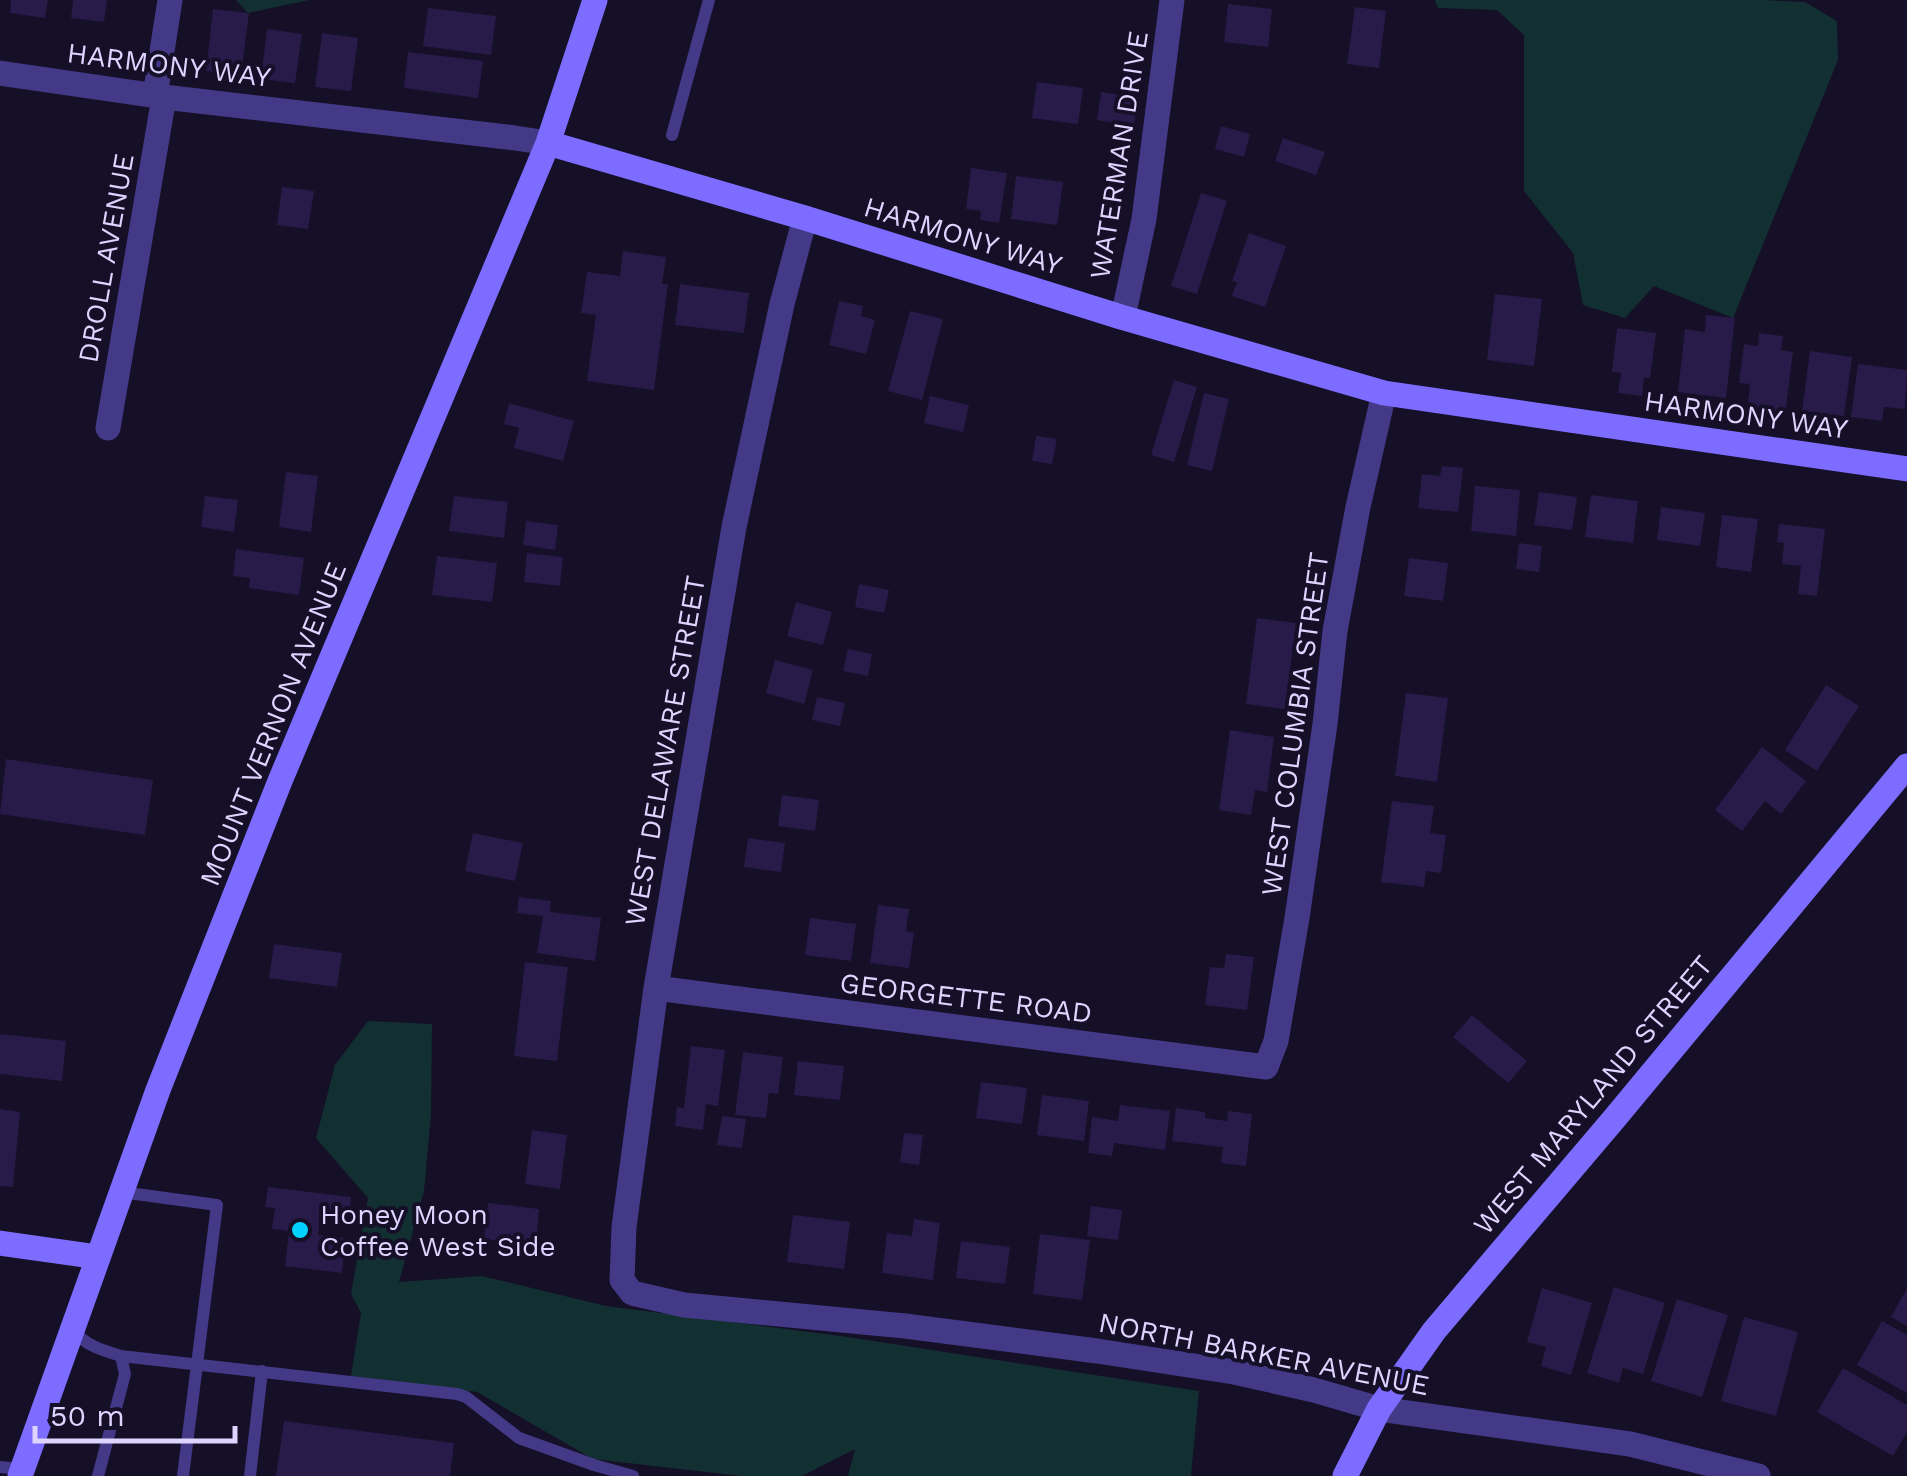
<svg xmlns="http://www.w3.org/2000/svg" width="1907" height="1476" viewBox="0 0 1907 1476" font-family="'Work Sans',sans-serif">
<rect width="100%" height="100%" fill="#150f27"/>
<!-- green -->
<path fill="#123031" d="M236,0H309L248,13Z
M1435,0H1763L1805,2L1837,21L1838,60L1733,318L1654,286L1625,318L1583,305L1573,253L1524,191V35L1497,10L1438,8Z
M368,1021L432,1024L431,1114L424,1191L399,1282L482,1276L606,1306L841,1336L1199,1391L1191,1476H848L855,1449L802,1476H741L593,1459L477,1392L351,1376L361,1313L351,1294L368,1198L316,1138L335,1065Z"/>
<!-- building -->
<path fill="#281b49" d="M11,0H48L45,18L10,13Z
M73,0H107L104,22L71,18Z
M1228,4L1272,9L1268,47L1224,42Z
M1355,7L1386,11L1379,68L1347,64Z
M428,8L496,16L491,55L423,46Z
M213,9L249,13L241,75L206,71Z
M267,29L302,34L295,83L261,79Z
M322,33L358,38L351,91L315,87Z
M408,52L483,61L478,98L404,88Z
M1037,82L1083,88L1078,124L1032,118Z
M1101,92L1138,98L1134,126L1097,120Z
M1221,126L1250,134L1244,157L1215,149Z
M1283,138L1325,152L1316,175L1275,161Z
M971,168L1007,173L999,223L980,220L981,211L966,209Z
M1016,176L1063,182L1057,225L1011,219Z
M282,187L314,191L308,229L277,225Z
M1201,193L1227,201L1197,294L1171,286Z
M1249,233L1286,246L1265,307L1232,296L1237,282L1232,281Z
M623,251L666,257L662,284H668L654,390L587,381L596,315L581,313L587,272L620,276Z
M680,284L749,293L744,333L675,325Z
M1495,294L1542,299L1534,366L1487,360Z
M839,301L863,306L861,316L875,320L866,354L829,345Z
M910,311L943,319L922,400L888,391Z
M1706,315L1735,318L1726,398L1678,392L1685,329L1705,332Z
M1617,328L1656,333L1650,378H1644L1642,396L1618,393L1621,373L1612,372Z
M1759,333L1783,336L1781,350L1793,352L1785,415L1747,410L1750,384L1739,383L1744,344L1758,346Z
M1810,351L1852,357L1844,416L1802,411Z
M1858,364L1907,370L1905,409L1884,407L1882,421L1851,417Z
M1174,380L1197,387L1174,462L1151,455Z
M1204,393L1229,399L1212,471L1187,465Z
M930,396L969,405L963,432L924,423Z
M509,403L574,421L563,461L514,448L519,428L504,424Z
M1036,436L1057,439L1052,464L1032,461Z
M1442,466L1463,468L1458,512L1418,508L1422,474L1440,476Z
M286,472L318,476L311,532L279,527Z
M1475,486L1520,490L1516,536L1471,531Z
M1539,492L1577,497L1572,530L1534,525Z
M1591,495L1638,501L1633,543L1585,537Z
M205,496L238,500L234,532L201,527Z
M454,496L508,502L504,538L449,531Z
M1661,507L1705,513L1700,546L1657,540Z
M1722,515L1758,519L1751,572L1716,567Z
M526,521L558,525L555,550L523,545Z
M1779,524L1825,529L1817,596L1798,594L1801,566L1782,564L1784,543L1777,542Z
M1519,543L1542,546L1539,572L1516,569Z
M236,549L304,558L299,595L249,588L250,578L233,576Z
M527,553L563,557L560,586L524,582Z
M437,556L497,563L492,602L432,595Z
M1409,558L1448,563L1443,601L1404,596Z
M859,584L889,590L884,613L855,607Z
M796,602L832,612L823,645L787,636Z
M1257,618L1296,623L1285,709L1246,704Z
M848,649L872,654L868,676L843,671Z
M775,660L813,670L804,704L766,693Z
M1826,685L1859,706L1817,771L1785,750Z
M1406,693L1448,698L1437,782L1395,776Z
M817,697L845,703L840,726L812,720Z
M1230,730L1274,737L1267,792L1255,790L1251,815L1219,810Z
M1762,747L1806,781L1781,814L1765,801L1742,831L1715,810Z
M6,759L153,780L145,835L0,814Z
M782,795L819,800L815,831L778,826Z
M1392,801L1434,806L1430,833L1446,835L1441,873L1426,871L1424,887L1381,882Z
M473,833L523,843L515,881L465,871Z
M748,838L785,843L781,872L744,867Z
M519,897L551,901L550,912L601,918L595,961L537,953L543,916L517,913Z
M878,905L909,909L906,931L914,933L909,968L870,963Z
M810,918L856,924L851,961L805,955Z
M274,944L342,953L337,987L269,978Z
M1226,954L1254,957L1247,1010L1205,1005L1210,967L1224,968Z
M525,962L568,967L557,1061L514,1056Z
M1472,1015L1527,1061L1508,1083L1453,1037Z
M0,1034L66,1041L62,1081L0,1074Z
M691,1046L725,1050L718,1106L706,1104L703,1130L675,1126L677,1107L684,1108Z
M743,1052L783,1057L778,1094L769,1093L766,1118L735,1115Z
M798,1061L844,1066L840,1100L794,1095Z
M981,1082L1027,1088L1022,1124L976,1118Z
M1042,1095L1089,1101L1084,1141L1037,1135Z
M1120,1105L1170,1111L1165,1150L1114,1143L1112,1156L1088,1153L1092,1117L1118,1121Z
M1176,1108L1205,1112V1118L1227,1121L1228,1111L1252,1114L1246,1166L1221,1163L1223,1147L1172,1141Z
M0,1109L20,1112L13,1187L0,1186Z
M722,1116L746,1119L742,1148L717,1145Z
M532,1130L567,1135L560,1189L525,1184Z
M904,1133L923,1135L919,1165L900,1162Z
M268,1187L351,1197L349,1216L321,1213L318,1235L346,1238L342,1273L285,1266L289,1231L272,1229L275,1208L265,1207Z
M488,1203L539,1209L536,1245L484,1239Z
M1091,1206L1122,1210L1118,1240L1087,1236Z
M793,1215L850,1222L844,1269L787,1262Z
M914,1219L940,1223L933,1280L882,1273L887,1233L912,1236Z
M1040,1234L1090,1240L1082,1300L1033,1294Z
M961,1241L1010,1247L1005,1284L956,1278Z
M1614,1287L1665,1303L1643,1374L1623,1368L1619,1383L1587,1373Z
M1542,1288L1592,1303L1571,1375L1541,1366L1546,1347L1527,1342Z
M1907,1288V1326L1891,1317Z
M1677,1299L1728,1315L1702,1397L1651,1381Z
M1744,1317L1798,1332L1776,1416L1721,1401Z
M1882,1321L1907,1335V1393L1857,1365Z
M1843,1368L1907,1405V1432L1893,1456L1817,1412Z
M284,1421L454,1443L450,1476H276Z"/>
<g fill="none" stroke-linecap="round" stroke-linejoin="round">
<!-- lane -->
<path stroke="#433987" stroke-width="12" d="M672,135L709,0
M121,1192L217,1205L183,1476
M73,1329C83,1345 104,1351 121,1356L457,1394L466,1397L519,1438L594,1465L633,1476
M0,1467L23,1469
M98,1476L125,1374L121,1356
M250,1476L262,1371"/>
<!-- street -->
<path stroke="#433987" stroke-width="25" d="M0,73L164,97L515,138L548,143
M155,96L170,0
M805,218L782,304L734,527L656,988L624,1227L622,1280L632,1293L684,1305L905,1326L1097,1351L1234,1372L1314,1390L1379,1409L1630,1444L1758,1476
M1121,317L1126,303L1144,219L1172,0
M108,428L164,97
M656,988L1266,1067L1276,1041L1297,918L1325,724L1335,631L1358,507L1384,393"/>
<!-- secondary -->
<path stroke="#7c6cff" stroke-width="25" d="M548,143L805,218L1121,317L1384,393L1907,469
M0,1243L98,1257
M20,1476L158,1090L280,781L548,143L595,0
M1345,1476L1379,1409L1434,1331L1614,1119L1907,766"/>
</g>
<!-- markers -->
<circle fill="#01d1ff" stroke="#150f27" stroke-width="4" cx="300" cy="1230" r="10"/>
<g text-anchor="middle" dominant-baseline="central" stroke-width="8" stroke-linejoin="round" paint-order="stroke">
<!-- street labels -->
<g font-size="28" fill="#ddd5ff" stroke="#150f27">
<text transform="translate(169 65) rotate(7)">HARMONY WAY</text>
<text transform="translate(1119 155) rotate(-81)">WATERMAN DRIVE</text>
<text transform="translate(963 236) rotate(17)">HARMONY WAY</text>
<text transform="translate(106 258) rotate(-80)">DROLL AVENUE</text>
<text transform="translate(1746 415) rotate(8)">HARMONY WAY</text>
<text transform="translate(273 724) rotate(-68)">MOUNT VERNON AVENUE</text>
<text transform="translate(1295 724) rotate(-82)">WEST COLUMBIA STREET</text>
<text transform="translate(665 751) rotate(-80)">WEST DELAWARE STREET</text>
<text transform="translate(966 998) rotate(7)">GEORGETTE ROAD</text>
<text transform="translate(1593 1095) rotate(-50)">WEST MARYLAND STREET</text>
<text transform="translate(1264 1354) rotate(11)">NORTH BARKER AVENUE</text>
</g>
<!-- poi labels -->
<g font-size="28" fill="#ddd5ff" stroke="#150f27" text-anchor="start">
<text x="320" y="1214">Honey Moon<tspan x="320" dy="32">Coffee West Side</tspan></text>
</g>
</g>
<!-- scale -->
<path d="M35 1426v15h200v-15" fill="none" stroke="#ddd5ff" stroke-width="5"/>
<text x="50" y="1426" font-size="30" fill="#ddd5ff" stroke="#150f27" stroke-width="8" paint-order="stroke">50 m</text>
</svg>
